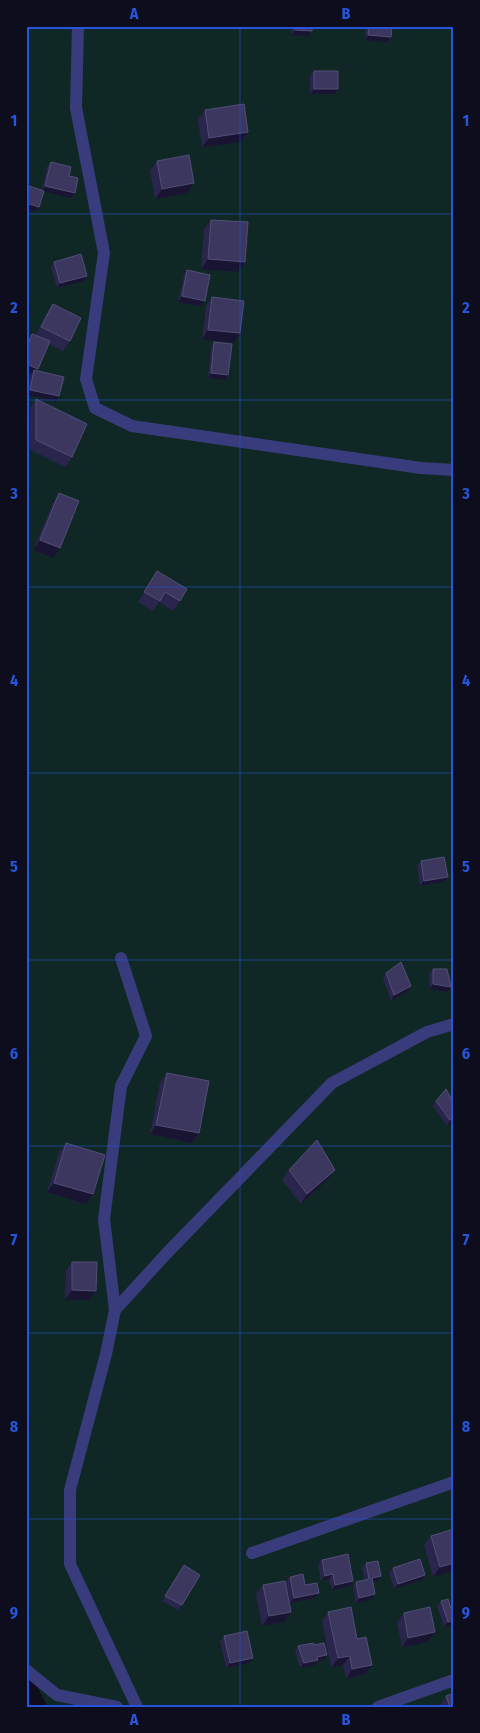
<svg xmlns="http://www.w3.org/2000/svg" width="480" height="1733" viewBox="0 0 480 1733" font-family="'Fira Sans Condensed',sans-serif">
<rect width="100%" height="100%" fill="#0e0d1e"/>
<!-- green -->
<path fill="#102825" d="M26,26H454V1707H48L26,1666Z"/>
<g fill="none" stroke-linecap="round" stroke-linejoin="round">
<!-- minor -->
<path stroke="#393c7c" stroke-width="12" d="M78,26L76,108L104,253L86,379L95,408L132,426L421,468L454,470
M115,1310L104,1219L121,1086L146,1036L121,958
M252,1553L454,1482
M26,1670L57,1695L117,1707
M137,1707L70,1564V1490L106,1354L115,1310L166,1254L332,1083L427,1032L454,1024
M378,1707L454,1680"/>
</g>
<!-- wall -->
<path fill="#2a254c" d="M292,26H312L308,36L291,35Z
M366,26H392L387,42L365,40Z
M314,71L334,94H310V76Z
M205,110L248,132L241,142L202,147L198,120Z
M157,161L187,193L155,199L150,171Z
M51,162L69,176L75,193L71,198L44,191L39,207L35,212L26,209V185L42,190L47,167Z
M211,220L238,272L201,269L204,229Z
M54,262L84,281L57,288L51,267Z
M187,270L201,306L178,302L184,275Z
M212,297L240,333L234,343L202,339L206,306Z
M53,304L70,341L63,351L49,344L37,371L56,401L26,395L30,376L32,373L26,371V345L29,339L32,334L36,335L46,314Z
M214,342L225,380L208,378L211,347Z
M36,399L72,457L65,467L29,449L30,408Z
M59,493L53,558L33,550L53,503Z
M157,571L180,601L173,611L159,602L153,611L138,602Z
M421,861L448,877L444,882L420,886L417,866Z
M433,969L448,992L430,989L429,974Z
M386,973L411,986L408,991L391,1001L383,978Z
M167,1073L192,1143L150,1134L160,1083Z
M436,1101L454,1120L447,1126L433,1106Z
M66,1143L86,1204L47,1192L59,1153Z
M289,1170H335L328,1179L301,1204L282,1180Z
M72,1262L96,1291L89,1300H65L66,1271Z
M431,1536L454,1571L433,1577L424,1545Z
M322,1560L353,1581L350,1586L332,1590L329,1579L321,1581L318,1565Z
M366,1563L381,1576L378,1581L372,1582L371,1600L356,1603L353,1587L356,1582L365,1580L362,1568Z
M184,1565L182,1605L178,1610L162,1601Z
M393,1568L425,1575L422,1580L394,1589L389,1573Z
M290,1577L305,1585L319,1593L315,1598L290,1603L286,1582Z
M263,1585L284,1622L262,1626L256,1594Z
M441,1601L451,1609L454,1624L444,1627L437,1606Z
M328,1612L357,1639L372,1665L365,1674L346,1679L343,1665L331,1668L322,1621Z
M404,1613L428,1642L402,1647L397,1623Z
M224,1636L253,1658L249,1663L226,1668L220,1641Z
M314,1645L324,1660L317,1662L315,1665L300,1668L295,1651L298,1646Z
M446,1696L454,1707H440L439,1706Z"/>
<!-- shaded-wall -->
<path fill="#181432" d="M295,30L312,31L308,36L291,35Z
M368,35L391,37L387,42L365,40Z
M314,89H338L334,94H310Z
M248,132L241,142L202,147L209,138Z
M194,183L187,193L155,199L162,189Z
M45,186L75,193L71,198L42,191Z
M26,203L39,207L35,212L26,209Z
M208,259L245,262L238,272L201,269Z
M87,276L84,281L57,288L60,283Z
M182,296L205,301L201,306L178,302Z
M208,330L240,333L234,343L202,339Z
M26,364L38,369L35,374L34,370L32,373L26,371Z
M211,373L228,375L225,380L208,378Z
M30,390L59,396L56,401L26,395Z
M40,540L60,548L53,558L33,550Z
M448,877L444,882L420,886L424,881Z
M433,984L451,987L448,992L430,989Z
M411,986L408,991L391,1001L394,995Z
M454,1118V1120L447,1126L450,1120Z
M156,1125L199,1133L192,1143L150,1134Z
M335,1170L328,1179L301,1204L307,1194Z
M54,1183L93,1194L86,1204L47,1192Z
M72,1290L96,1291L89,1300H65Z
M454,1563V1571L433,1577L440,1567Z
M333,1574L329,1579L321,1581L325,1576Z
M425,1575L422,1580L394,1589L398,1584Z
M381,1576L378,1581L368,1583L372,1578Z
M353,1581L350,1586L332,1590L335,1585Z
M319,1593L315,1598L290,1603L294,1598Z
M375,1594L371,1600L356,1603L359,1598Z
M291,1612L284,1622L262,1626L269,1616Z
M454,1620V1624L444,1627L448,1622Z
M435,1632L428,1642L402,1647L408,1638Z
M327,1655L324,1660L317,1662L315,1665L300,1668L304,1663L317,1657Z
M350,1656L343,1665L331,1668L338,1658Z
M253,1658L249,1663L226,1668L230,1663Z
M372,1665L365,1674L346,1679L352,1669Z"/>
<!-- building -->
<path fill="#3c375f" stroke="#524e78" d="M295,26H312V31L295,30Z
M369,26H392L391,37L368,35Z
M314,71H338V89H314Z
M244,104L248,132L209,138L205,110Z
M189,155L194,183L162,189L157,161Z
M51,162L71,167L69,176L78,178L75,193L45,186Z
M26,185L44,191L39,207L26,203Z
M211,220L248,222L245,262L208,259Z
M81,254L87,276L60,283L54,262Z
M187,270L210,275L205,301L182,296Z
M212,297L244,301L240,333L208,330Z
M53,304L81,318L70,341L41,327Z
M32,334L50,341L38,369L26,364V349Z
M214,342L232,344L228,375L211,373Z
M34,370L64,377L59,396L30,390Z
M36,399L87,424L72,457L36,440Z
M59,493L79,501L60,548L40,540Z
M157,571L187,589L180,601L165,592L160,601L144,592Z
M444,857L448,877L424,881L421,861Z
M401,962L411,986L394,995L386,973Z
M433,969H447L451,987L433,984Z
M167,1073L209,1081L199,1133L156,1125Z
M446,1089L454,1104V1118L450,1120L436,1101Z
M317,1140L335,1170L307,1194L289,1170Z
M66,1143L105,1155L93,1194L54,1183Z
M72,1262H97L96,1291L72,1290Z
M454,1529V1563L440,1567L431,1536Z
M348,1554L353,1581L335,1585L333,1574L325,1576L322,1560Z
M420,1559L425,1575L398,1584L393,1568Z
M378,1561L381,1576L372,1578L375,1594L359,1598L356,1582L369,1579L366,1563Z
M184,1565L200,1575L182,1605L165,1596Z
M303,1574L305,1585L317,1583L319,1593L294,1598L290,1577Z
M285,1581L291,1612L269,1616L263,1585Z
M448,1599L451,1609H454V1620L448,1622L441,1601Z
M351,1607L357,1639L366,1637L372,1665L352,1669L350,1656L338,1658L328,1612Z
M430,1607L435,1632L408,1638L404,1613Z
M247,1631L253,1658L230,1663L224,1636Z
M313,1643L314,1645L324,1643L327,1655L317,1657L318,1660L304,1663L298,1646Z
M454,1693V1707H450L446,1696Z"/>
<!-- grid -->
<path fill="none" stroke="#2654da" stroke-width="1" stroke-opacity="0.55" d="M240,26V1707M26,214H454M26,400H454M26,587H454M26,773H454M26,960H454M26,1146H454M26,1333H454M26,1519H454"/>
<!-- border -->
<rect width="480" height="1733" fill="none" stroke="#0e0d1e" stroke-width="55"/>
<rect x="28" y="28" width="424" height="1678" fill="none" stroke="#2654da" stroke-width="2"/>
<g font-size="16" text-anchor="middle" font-weight="bold" fill="#2654da">
<text x="134" y="19">A</text>
<text x="346" y="19">B</text>
<text x="14" y="126">1</text>
<text x="466" y="126">1</text>
<text x="14" y="313">2</text>
<text x="466" y="313">2</text>
<text x="14" y="499">3</text>
<text x="466" y="499">3</text>
<text x="14" y="686">4</text>
<text x="466" y="686">4</text>
<text x="14" y="872">5</text>
<text x="466" y="872">5</text>
<text x="14" y="1059">6</text>
<text x="466" y="1059">6</text>
<text x="14" y="1245">7</text>
<text x="466" y="1245">7</text>
<text x="14" y="1432">8</text>
<text x="466" y="1432">8</text>
<text x="14" y="1618">9</text>
<text x="466" y="1618">9</text>
<text x="134" y="1725">A</text>
<text x="346" y="1725">B</text>
</g>
</svg>
